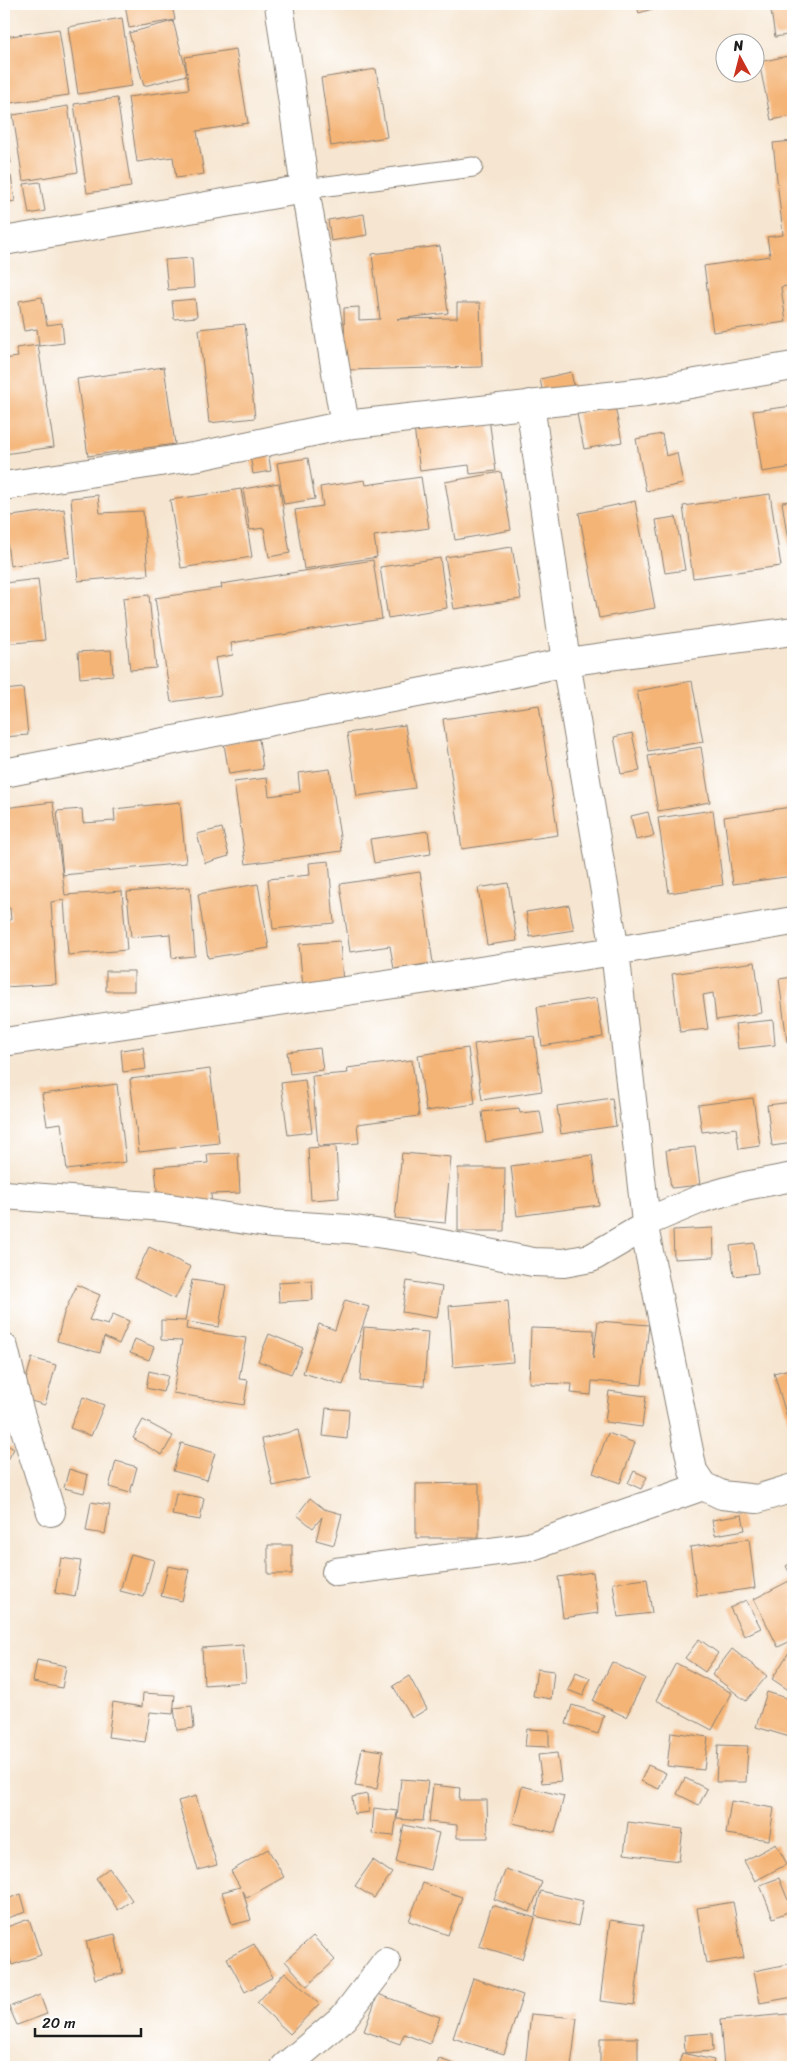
<svg xmlns="http://www.w3.org/2000/svg" width="797" height="2071" viewBox="0 0 797 2071" font-family="Sriracha,sans-serif">
<rect width="100%" height="100%" fill="#fff"/>
<filter id="ink" filterUnits="userSpaceOnUse"><feTurbulence type="fractalNoise" baseFrequency=".02" numOctaves="2"/><feDisplacementMap in="SourceGraphic" scale="10" xChannelSelector="R" yChannelSelector="G"/><feConvolveMatrix kernelMatrix="1 2 1 2 8 2 1 2 1" color-interpolation-filters="sRGB"/></filter>
<filter id="wash" filterUnits="userSpaceOnUse"><feTurbulence type="fractalNoise" baseFrequency=".0096" numOctaves="4" result="noise"/><feDisplacementMap in="SourceGraphic" scale="20" xChannelSelector="R" yChannelSelector="G"/><feGaussianBlur stdDeviation="1.12" result="paint"/><feColorMatrix in="noise" values="0 0 0 0 0 0 0 0 0 0 0 0 0 0 0 0 0 1.4 0 .05"/><feComposite in="paint" operator="in"/></filter>
<g filter="url(#wash)">
<rect width="100%" height="100%" fill="#f6e6d1"/>
<g id="blocks">
<!-- building -->
<path fill="#f4b476" d="M125,4H172L175,20L129,28Z
M636,4H668L639,13Z
M770,4H793V34L775,37Z
M122,18L132,86L78,94L68,27Z
M173,21L187,74L185,57L236,49L248,123L197,131L204,174L176,178L173,157L137,162L128,97L189,89L187,75L144,86L129,33Z
M59,29L69,95L10,103L4,60V37Z
M793,55V116L771,120L759,62Z
M376,69L387,137L331,146L321,78Z
M117,98L131,187L87,193L74,104Z
M68,106L78,172L23,181L13,115Z
M4,129L11,163L4,164Z
M793,141V285L781,287L786,322L713,332L704,266L770,256L767,237L783,235L773,143Z
M11,176L15,201L4,203V177Z
M40,182L45,211L29,214L24,184Z
M364,214L367,235L331,241L328,220Z
M440,246L448,313L397,319L457,318V303H480L482,367L345,370L344,308L359,307V320L380,319L372,254Z
M192,258L194,288L168,290L165,260Z
M42,297L47,325L62,323L64,343L39,346L37,329L24,331L19,301Z
M195,299L197,317L174,319L172,301Z
M245,324L255,418L209,423L199,329Z
M38,345L54,447L4,454V359L18,357L16,348Z
M164,367L175,444L88,456L77,379Z
M571,372L575,391L544,398L540,379Z
M615,406L622,442L584,449L577,414Z
M793,406V467L762,472L753,411Z
M489,418L496,471L470,474L469,465L420,471L414,428Z
M662,434L666,456L677,453L683,484L646,491L636,439Z
M268,451L271,471L253,474L250,454Z
M308,458L315,499L284,504L277,463Z
M501,472L511,530L455,540L445,482Z
M421,477L429,528L374,536L377,557L304,569L295,510L323,506L320,487L365,480L366,485Z
M279,483L290,553L269,557L264,528L250,530L243,489Z
M241,489L252,557L181,568L170,500Z
M770,494L781,566L693,578L683,506Z
M98,495L100,513L143,511L148,575L78,581L71,498Z
M635,501L655,608L599,618L579,513Z
M793,501V554L790,555L782,502Z
M64,509L70,557L10,566L4,517Z
M676,517L685,570L665,573L656,520Z
M512,547L521,599L454,609L445,557Z
M440,558L447,608L388,618L380,567Z
M373,560L382,619L231,643L233,655L215,658L221,695L171,702L155,598L222,588L221,584Z
M38,579L45,640L4,644V583Z
M149,595L156,668L130,670L123,598Z
M111,650L113,675L80,678L78,652Z
M692,681L703,742L648,751L637,691Z
M23,688L28,735L4,737V690Z
M539,705L558,835L462,849L443,719Z
M405,725L415,788L357,796L347,733Z
M632,733L640,771L621,774L614,737Z
M259,739L263,769L229,774L224,744Z
M701,747L710,802L658,811L648,756Z
M330,769L342,851L246,864L234,782L267,778L269,796L300,792L298,773Z
M53,802L65,895L122,891L127,950L68,955L64,900L51,902L56,984L4,987V920H11L10,908L4,909V808Z
M180,802L186,863L63,875L57,811L82,809L83,823L115,821L114,809Z
M791,807L793,821V876L733,884L724,817Z
M713,810L723,885L669,893L658,818Z
M648,812L654,836L636,840L631,816Z
M222,828L229,856L205,863L197,834Z
M428,831L431,854L374,863L370,839Z
M329,861L334,923L273,929L268,879L310,875L309,863Z
M420,872L433,963L394,969L390,946L350,952L340,884Z
M508,883L517,941L487,945L478,888Z
M258,884L269,948L208,958L198,894Z
M190,887L195,956L172,958L170,934L131,937L127,892Z
M569,905L574,930L530,937L526,912Z
M340,941L343,984L303,988L299,944Z
M755,962L762,1013L716,1020L713,993L703,995L708,1029L680,1032L672,974Z
M106,971H134V991H106Z
M793,977V1041L787,1042L779,979Z
M597,998L603,1037L542,1046L537,1007Z
M773,1020L775,1045L738,1049L735,1024Z
M534,1036L542,1091L482,1100L474,1044Z
M143,1047L146,1069L123,1072L121,1050Z
M320,1048L323,1070L290,1074L287,1052Z
M468,1048L475,1104L426,1111L418,1055Z
M412,1060L419,1116L357,1124L359,1143L318,1146L312,1076L348,1073L347,1068Z
M210,1069L219,1143L139,1152L130,1079Z
M305,1080L312,1132L288,1135L281,1083Z
M117,1084L126,1162L67,1170L61,1123L47,1125L42,1094Z
M612,1098L616,1126L561,1134L557,1106Z
M753,1098L760,1146L739,1149L736,1128L702,1132L698,1105Z
M793,1102V1143L772,1146L767,1105Z
M519,1108L520,1113L540,1111L544,1133L486,1142L482,1112Z
M336,1146L339,1198L311,1200L308,1148Z
M695,1147L700,1185L671,1188L666,1150Z
M238,1153L240,1193L211,1194L212,1208L159,1213L155,1167L208,1163L207,1154Z
M402,1153L451,1157L445,1223L395,1218Z
M592,1155L599,1205L517,1216L511,1166Z
M458,1168H505L504,1231H458Z
M713,1228L714,1257L674,1259L673,1230Z
M754,1243L758,1273L734,1276L730,1246Z
M149,1247L191,1267L175,1299L134,1278Z
M192,1280L226,1285L219,1327L187,1322L186,1329L246,1338L239,1379L248,1380L244,1405L173,1393L182,1341L161,1340V1320L185,1321Z
M312,1281L313,1300L279,1302L278,1283Z
M407,1281L442,1287L437,1318L402,1312Z
M77,1285L100,1295L89,1320L108,1325L113,1314L129,1321L119,1344L104,1337L100,1353L57,1341L64,1313Z
M345,1300L369,1307L343,1385L303,1373L319,1324L335,1330Z
M508,1301L513,1362L453,1367L449,1306Z
M598,1321L649,1325L642,1385L592,1381L591,1395L571,1393L572,1384L529,1383L531,1328L594,1330L593,1359Z
M364,1327L428,1332L424,1386L360,1381Z
M269,1334L303,1348L291,1374L258,1361Z
M135,1339L154,1347L149,1360L130,1353Z
M32,1358L56,1365L45,1405L21,1398Z
M793,1368V1423L789,1424L774,1373Z
M149,1371L168,1376L163,1392L146,1388Z
M609,1391L646,1396L642,1427L605,1422Z
M83,1397L104,1405L91,1436L70,1428Z
M326,1408L349,1410L347,1439L323,1436Z
M143,1420L173,1436L162,1455L133,1438Z
M298,1430L309,1478L273,1486L262,1439Z
M608,1433L635,1443L620,1483L593,1473Z
M4,1443L14,1449L4,1467Z
M181,1443L215,1453L207,1480L173,1471Z
M116,1461L137,1467L130,1493L109,1487Z
M69,1469L88,1475L84,1493L64,1488Z
M634,1471L647,1477L641,1489L628,1483Z
M479,1483V1538H416V1484Z
M176,1493L204,1498L200,1520L172,1515Z
M310,1498L324,1509L342,1514L334,1545L316,1540L322,1517L313,1528L297,1515Z
M91,1502L110,1505L105,1534L86,1531Z
M742,1515L745,1530L715,1535L712,1520Z
M749,1539L755,1588L697,1596L690,1547Z
M268,1545H292V1574H268Z
M131,1554L154,1560L144,1597L120,1591Z
M61,1558L81,1561L75,1597L55,1593Z
M793,1562V1640L778,1647L754,1599L793,1579L786,1566Z
M168,1566L189,1570L182,1601L161,1596Z
M593,1572L598,1613L563,1618L558,1577Z
M647,1579L652,1613L618,1617L613,1583Z
M746,1600L761,1628L744,1636L730,1608Z
M699,1639L718,1653L705,1672L685,1658Z
M243,1645L246,1682L204,1685L202,1648Z
M793,1646V1693L772,1679Z
M732,1649L767,1676L746,1701L712,1675Z
M37,1660L66,1666L62,1688L33,1682Z
M612,1662L645,1678L626,1717L593,1701Z
M676,1663L732,1693L712,1730L656,1700Z
M537,1669L554,1671L551,1699L533,1696Z
M576,1672L590,1678L583,1696L568,1690Z
M409,1676L427,1709L412,1718L393,1686Z
M767,1692L793,1700V1738L756,1727Z
M143,1693L175,1695L173,1714L150,1712L145,1742L108,1737L113,1702L142,1707Z
M572,1705L604,1715L598,1734L566,1724Z
M192,1706L194,1728L177,1730L174,1708Z
M527,1729L549,1730V1747L525,1746Z
M671,1732L708,1737L704,1770L667,1766Z
M718,1745L748,1746L746,1782H716Z
M362,1748L383,1751L377,1789L355,1786Z
M557,1753L561,1781L542,1783L538,1755Z
M648,1765L666,1773L659,1789L641,1781Z
M685,1778L707,1789L699,1805L677,1794Z
M401,1779L428,1781L423,1821L397,1819Z
M433,1785L460,1788L459,1800H487L488,1838H457V1825L429,1822Z
M522,1786L564,1796L555,1833L513,1823Z
M367,1794L369,1812L354,1814L352,1797Z
M196,1796L217,1865L198,1870L178,1801Z
M731,1801L774,1808L769,1840L726,1834Z
M374,1808L397,1811L394,1836L372,1834Z
M628,1822L683,1829L679,1861L624,1854Z
M404,1825L439,1833L430,1870L396,1862Z
M776,1844L787,1864L755,1881L744,1861Z
M268,1849L284,1877L247,1898L243,1891L251,1920L232,1925L222,1892L240,1887L231,1871Z
M373,1860L392,1873L374,1898L355,1886Z
M109,1868L132,1900L118,1910L96,1878Z
M506,1869L542,1882L530,1912L494,1899Z
M779,1878L792,1910L773,1918L760,1885Z
M423,1883L462,1897L448,1935L409,1921Z
M541,1891L583,1901L578,1926L535,1916Z
M21,1894L26,1912L4,1919V1900Z
M733,1902L744,1958L706,1964L697,1908Z
M492,1905L535,1918L522,1959L479,1946Z
M29,1919L41,1955L12,1965L4,1942V1928Z
M610,1920L644,1925L634,2005L600,2001Z
M115,1934L123,1973L95,1979L86,1941Z
M313,1936L335,1960L307,1986L285,1961Z
M254,1944L273,1977L245,1992L227,1958Z
M793,1963V1997L760,2003L754,1971Z
M285,1972L319,2004L290,2034L257,2003Z
M473,1978L523,1995L504,2054L453,2038Z
M378,1994L440,2017L430,2044L404,2034L400,2044L364,2031Z
M40,1995L47,2014L17,2025L9,2007Z
M531,2014L577,2018L571,2067H525Z
M788,2014L793,2067H724L720,2020Z
M712,2033L713,2051L685,2053L684,2035Z
M600,2038H638V2067H600Z
M682,2053L714,2060L712,2067H678Z
M439,2059L464,2067H436Z"/>
</g>
</g>
<g filter="url(#ink)">
<use href="#blocks" fill-opacity="0" stroke="#898176" stroke-width="1"/>
<g fill="none" stroke-linecap="round" stroke-linejoin="round">
<!-- service casing -->
<g stroke="#898176" stroke-width="21">
<path id="service" d="M305,189L473,167"/>
</g>
<!-- minor casing -->
<g stroke="#898176" stroke-width="30">
<path id="minor" d="M279,4L305,189L345,425L645,392L793,366
M4,241L305,189
M530,404L566,662L615,951L646,1222
M4,486L199,456L345,425
M4,773L464,684L566,662L793,631
M4,1042L615,951L793,921
M4,1195L164,1207L271,1224L349,1229L417,1239L533,1262L564,1263L591,1258L644,1227L646,1222L703,1198L745,1186L793,1177
M644,1227L693,1471L703,1486L722,1495L757,1499L793,1488
M4,1348L19,1410L51,1512
M336,1572L529,1547L703,1486
M285,2067L344,2017L386,1962"/>
</g>
<!-- service -->
<use href="#service" stroke="#fff" stroke-width="19"/>
<!-- minor -->
<use href="#minor" stroke="#fff" stroke-width="28"/>
</g>
</g>
<!-- margin -->
<rect width="797" height="2071" fill="none" stroke="#fff" stroke-width="20"/>
<!-- north arrow -->
<g transform="translate(740 58) rotate(353)"><circle r="24" fill="#ffffff" stroke="#a4a4a4"/>
<path d="M0-4L9 19L0 12L-9 19Z" fill="#c8321e"/>
<text y="-8" font-size="14" font-weight="bold" text-anchor="middle" fill="#1c1c1c">N</text>
</g>
<!-- scale -->
<path d="M35 2028v8h106v-8" fill="none" stroke="#1c1c1c" stroke-width="2.5"/>
<text x="42" y="2028" font-size="15" fill="#1c1c1c" stroke="#ffffff" stroke-width="4" paint-order="stroke">20 m</text>
</svg>
